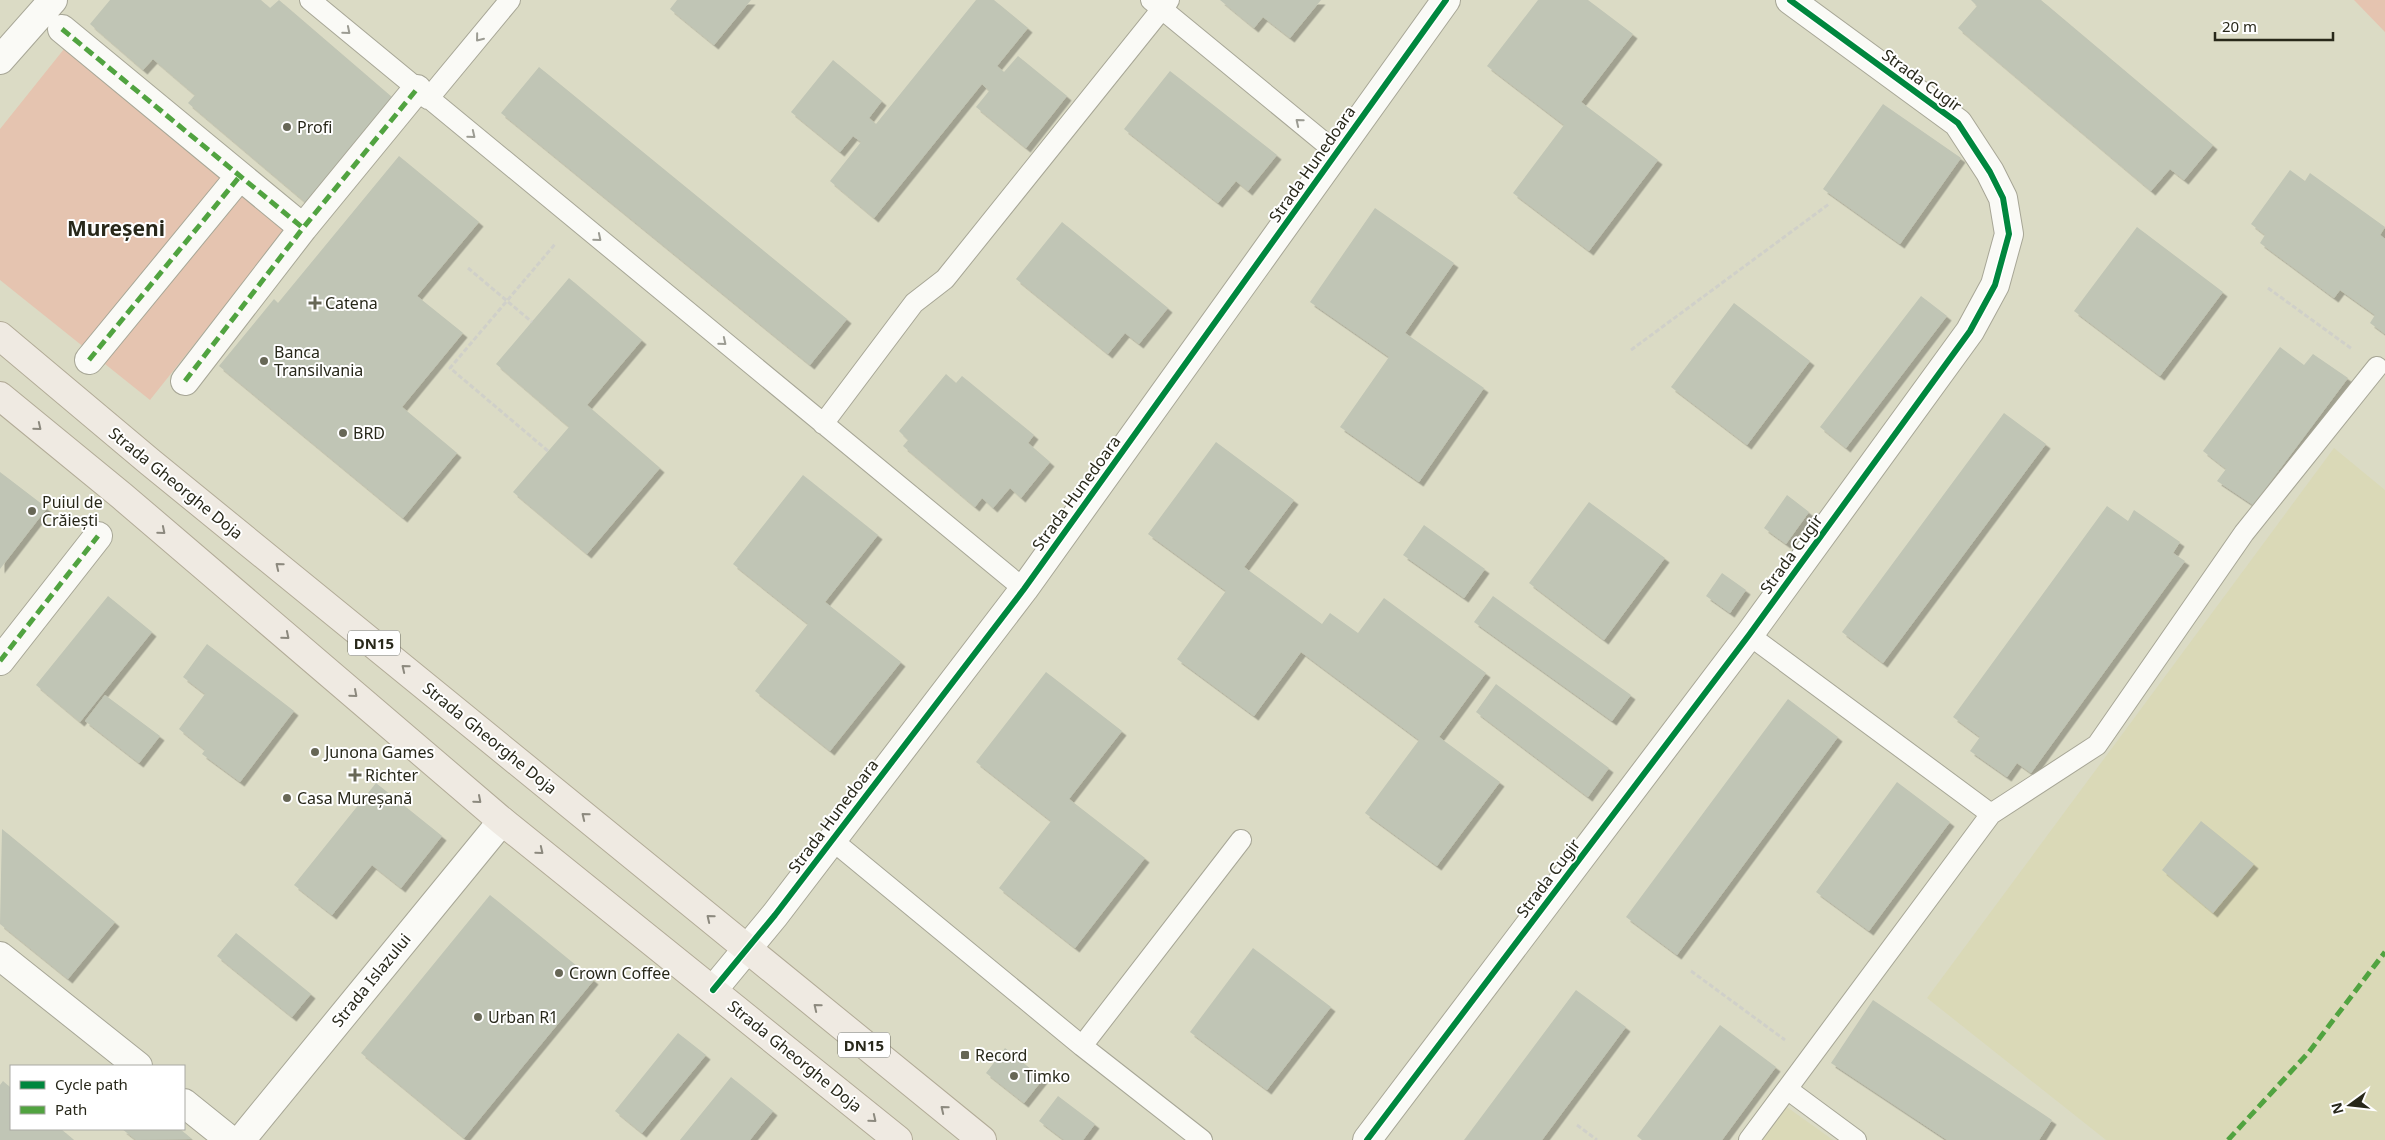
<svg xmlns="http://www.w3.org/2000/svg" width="2385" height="1140" viewBox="0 0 2385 1140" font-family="'Noto Sans',sans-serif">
<defs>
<filter id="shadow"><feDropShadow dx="4.5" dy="4.5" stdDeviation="0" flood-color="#0004"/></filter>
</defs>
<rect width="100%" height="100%" fill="#dbdbc5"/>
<!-- built -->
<path fill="#dad9b7" d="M2334,448L2385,490V1140H2106L1927,998Z
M1784,1105L1833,1140H1757Z"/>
<!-- green -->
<path fill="#e5c4b0" d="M2354,0H2385V32Z
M64,49L286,229L150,400L0,280V129Z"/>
<!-- building -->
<path fill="#c0c5b5" filter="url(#shadow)" d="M110,0H261L270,8L279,0L393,98L305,202L188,103L195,95L153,59L143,70L90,24Z
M677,0H751L714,45L670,9Z
M976,0H994L1028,28L997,66L1004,72L1018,56L1067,96L1026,148L976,107L989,91L982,84L874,218L830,181L861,142L853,136L840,152L791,112L833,60L882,101L869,118L876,124Z
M1220,0H1321L1290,38L1263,17L1254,28Z
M1538,0H1588L1633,34L1581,102L1658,160L1589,251L1513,193L1564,125L1487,66Z
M1971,0H2041L2213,145L2184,180L2170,169L2151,191L1958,28L1977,6Z
M539,67L847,319L810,365L501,113Z
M1170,71L1277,155L1248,191L1236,181L1218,203L1124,129Z
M1883,104L1961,158L1900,244L1823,189Z
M399,156L479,222L417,296L463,333L402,407L457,453L403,518L219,366L274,299L278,303Z
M2290,170L2305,181L2310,173L2385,227L2380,235L2385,239V334L2370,323L2375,315L2340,290L2334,298L2260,243L2265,235L2251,224Z
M1375,208L1454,263L1405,333L1484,388L1419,482L1340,427L1389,357L1310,302Z
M1062,222L1168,308L1139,344L1125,333L1108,354L1016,279Z
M2137,227L2223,292L2160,376L2074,311Z
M569,278L642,340L587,405L660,468L587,554L513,492L569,427L496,364Z
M1921,296L1947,316L1846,448L1820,427Z
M1734,303L1810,361L1747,445L1671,387Z
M2280,347L2304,365L2313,354L2348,378L2253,505L2217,481L2226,469L2203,451Z
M946,374L956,383L962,376L1034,435L1028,443L1050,462L1021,498L1010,488L993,508L982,498L975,507L903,446L908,440L899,431Z
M2004,413L2046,444L1883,663L1842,632Z
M1216,442L1294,500L1244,567L1322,624L1330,613L1358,633L1384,598L1486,673L1439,737L1500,782L1437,866L1365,813L1419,740L1301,652L1254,716L1177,659L1226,591L1148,534Z
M0,472L47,508L0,569Z
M803,475L878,535L825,602L901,662L830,751L755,691L808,624L733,564Z
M1787,495L1809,512L1786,544L1764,528Z
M1589,502L1665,558L1604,640L1529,583Z
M2107,506L2128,521L2134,510L2180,542L2173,553L2185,561L2031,773L2017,763L2007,777L1970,751L1980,737L1953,717Z
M1424,525L1485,569L1464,598L1403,555Z
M1722,573L1746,590L1730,613L1706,596Z
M108,596L152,632L80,722L36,685Z
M1493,596L1631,695L1612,721L1474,622Z
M207,644L294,711L240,782L202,754L205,750L179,729L205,694L183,677Z
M1046,672L1122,731L1069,799L1145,858L1075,948L999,888L1051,821L976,762Z
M1496,684L1609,768L1588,797L1476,712Z
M105,695L160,736L139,763L85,721Z
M1788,699L1838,737L1677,955L1626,917Z
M1897,782L1950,822L1869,931L1816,892Z
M376,783L442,836L401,888L372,865L332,915L294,885Z
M2201,821L2254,864L2213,913L2162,870Z
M2,829L115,922L68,979L0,924Z
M490,895L594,980L464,1138L361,1053Z
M236,933L311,994L292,1017L217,956Z
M1253,948L1331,1007L1267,1090L1190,1032Z
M1576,990L1626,1027L1542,1140H1464Z
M1873,1000L2052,1120L2039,1140H1947L1831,1063Z
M1720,1025L1776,1067L1722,1140H1642L1637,1136Z
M678,1033L706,1055L642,1133L615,1111Z
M1005,1048L1043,1079L1024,1103L986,1073Z
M731,1077L773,1111L750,1140H680Z
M3,1081L11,1088V1129H61L74,1140H0V1085Z
M1058,1096L1095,1124L1083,1140H1064L1039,1121Z
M122,1129H180L192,1139L136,1140Z"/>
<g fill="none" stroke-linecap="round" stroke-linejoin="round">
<!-- lane casing -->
<g stroke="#a7a696" stroke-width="22">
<path id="lane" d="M310,0L1024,589
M1151,0L1337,153
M428,99L510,0
M823,424L914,303L945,279L1169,0
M1749,635L1991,814
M832,840L1082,1046
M1787,1089L1856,1140
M1202,1140L1082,1046L1241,840
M1749,1140L1991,814L2097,745L2244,533L2377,367"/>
</g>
<!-- street casing -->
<g stroke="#a7a696" stroke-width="30">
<path id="street" d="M62,29L303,228L417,89
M0,60L53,0
M89,360L240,176
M185,381L303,228
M0,661L98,536
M0,956L138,1066
M713,990L775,915L1024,589L1446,0
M184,1103L230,1140
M241,1140L502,821
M1367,1140L1749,635L1970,331L1995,285L2009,234L2003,198L1990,172L1958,123L1790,0"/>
</g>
<!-- primary casing -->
<g stroke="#b2ab97" stroke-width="30">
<path id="primary" d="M0,336L150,462L982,1140
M0,396L122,496L502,821L898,1140"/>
</g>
<!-- path -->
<path stroke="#d0d0c9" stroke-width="3" stroke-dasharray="5 2.5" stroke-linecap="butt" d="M468,268L532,322
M2268,288L2352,349
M1631,350L1829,204
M548,451L450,368L556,243
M1691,971L1785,1040
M1577,1125L1597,1140"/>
<!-- lane -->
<use href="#lane" stroke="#fafaf6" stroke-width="20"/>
<!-- street -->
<use href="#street" stroke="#fafaf6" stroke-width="28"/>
<!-- primary -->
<use href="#primary" stroke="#efeae2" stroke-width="28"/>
<!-- quiet -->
<path stroke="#51a340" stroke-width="5" stroke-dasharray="10 5" stroke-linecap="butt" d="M62,29L303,228L417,89
M89,360L240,176
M185,381L303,228
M0,661L98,536
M2228,1140L2309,1052L2385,952"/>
<!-- cycleway casing -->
<g stroke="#fff" stroke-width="9">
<path id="cycleway" d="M713,990L775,915L1024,589L1446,0
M1367,1140L1749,635L1970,331L1995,285L2009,234L2003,198L1990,172L1958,123L1790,0"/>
</g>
<!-- cycleway -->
<use href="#cycleway" stroke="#00873e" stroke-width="6"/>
</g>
<!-- one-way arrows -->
<defs><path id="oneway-chevron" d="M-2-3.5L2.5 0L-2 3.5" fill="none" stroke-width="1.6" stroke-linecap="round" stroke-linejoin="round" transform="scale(1.25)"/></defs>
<g stroke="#9c9c93">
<use href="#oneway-chevron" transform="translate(347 31) rotate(40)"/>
<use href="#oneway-chevron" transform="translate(479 38) rotate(129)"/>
<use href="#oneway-chevron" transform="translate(1299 122) rotate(-141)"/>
<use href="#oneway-chevron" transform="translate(472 135) rotate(39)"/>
<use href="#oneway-chevron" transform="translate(598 238) rotate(40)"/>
<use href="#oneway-chevron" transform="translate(723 342) rotate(39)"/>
</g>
<g stroke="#8c897e">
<use href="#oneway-chevron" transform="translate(38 427) rotate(39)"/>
<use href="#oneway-chevron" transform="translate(162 531) rotate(40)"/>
<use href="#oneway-chevron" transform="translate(279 566) rotate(-141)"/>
<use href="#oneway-chevron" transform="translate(286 636) rotate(40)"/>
<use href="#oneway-chevron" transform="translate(405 668) rotate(-141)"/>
<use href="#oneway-chevron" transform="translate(354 694) rotate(41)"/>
<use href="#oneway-chevron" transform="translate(478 800) rotate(41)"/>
<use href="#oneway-chevron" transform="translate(585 816) rotate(-141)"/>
<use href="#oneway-chevron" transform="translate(540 851) rotate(39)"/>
<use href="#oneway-chevron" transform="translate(710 918) rotate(-141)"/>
<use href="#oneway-chevron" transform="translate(817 1007) rotate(-141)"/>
<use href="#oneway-chevron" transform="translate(944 1109) rotate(-141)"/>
<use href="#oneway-chevron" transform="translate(873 1119) rotate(39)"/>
</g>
<!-- markers -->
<g fill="#676756" stroke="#fff" stroke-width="2">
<circle cx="287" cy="127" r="5"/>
<path d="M312.5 295.5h5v5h5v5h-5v5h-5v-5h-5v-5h5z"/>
<circle cx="264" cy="361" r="5"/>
<circle cx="343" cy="433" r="5"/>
<circle cx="32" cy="511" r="5"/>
<circle cx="315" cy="752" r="5"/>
<path d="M352.5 767.5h5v5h5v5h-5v5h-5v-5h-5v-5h5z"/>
<circle cx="287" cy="798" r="5"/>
<circle cx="559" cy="973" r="5"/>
<circle cx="478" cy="1017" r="5"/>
<rect x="960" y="1050" width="10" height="10" rx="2.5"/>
<circle cx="1014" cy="1076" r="5"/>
</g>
<g text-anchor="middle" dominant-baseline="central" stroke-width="4" stroke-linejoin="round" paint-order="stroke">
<!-- shield labels -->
<g fill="#fff" stroke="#68685f" stroke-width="1">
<rect x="348" y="630.5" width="52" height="25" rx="4"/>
<rect x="838" y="1032.5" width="52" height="25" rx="4"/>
</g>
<g font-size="15" font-weight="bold" fill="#28281a">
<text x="374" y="643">DN15</text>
<text x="864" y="1045">DN15</text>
</g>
<!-- street labels -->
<g font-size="16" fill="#28281a" stroke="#fff">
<text transform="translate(1922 80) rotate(36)">Strada Cugir</text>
<text transform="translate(1312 164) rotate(-55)">Strada Hunedoara</text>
<text transform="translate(176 483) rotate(39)">Strada Gheorghe Doja</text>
<text transform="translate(1076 493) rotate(-54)">Strada Hunedoara</text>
<text transform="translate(1791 554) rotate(-54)">Strada Cugir</text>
<text transform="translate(490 738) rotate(39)">Strada Gheorghe Doja</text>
<text transform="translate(833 816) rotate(-53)">Strada Hunedoara</text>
<text transform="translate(1548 878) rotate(-53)">Strada Cugir</text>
<text transform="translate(371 980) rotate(-51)">Strada Islazului</text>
<text transform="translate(795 1056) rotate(39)">Strada Gheorghe Doja</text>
</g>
<!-- poi labels -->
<g font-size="16" fill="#28281a" stroke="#fff" text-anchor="start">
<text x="297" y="127">Profi</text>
<text x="325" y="303">Catena</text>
<text x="274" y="352">Banca<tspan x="274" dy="18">Transilvania</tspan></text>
<text x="353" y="433">BRD</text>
<text x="42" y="502">Puiul de<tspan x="42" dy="18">Crăiești</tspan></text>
<text x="325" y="752">Junona Games</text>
<text x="365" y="775">Richter</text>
<text x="297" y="798">Casa Mureșană</text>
<text x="569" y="973">Crown Coffee</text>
<text x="488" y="1017">Urban R1</text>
<text x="975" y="1055">Record</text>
<text x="1024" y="1076">Timko</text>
</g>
<!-- district labels -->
<g font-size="21" font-weight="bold" fill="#28281a" stroke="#fff">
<text x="116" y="228">Mureșeni</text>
</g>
</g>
<!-- legend -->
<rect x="10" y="1065" width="175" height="65" fill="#ffffff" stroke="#a9a9a3"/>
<rect x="20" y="1081" width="25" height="8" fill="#00873e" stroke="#a9a9a3"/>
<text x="55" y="1090" font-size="15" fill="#28281a">Cycle path</text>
<rect x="20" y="1106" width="25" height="8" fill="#51a340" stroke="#a9a9a3"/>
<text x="55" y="1115" font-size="15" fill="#28281a">Path</text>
<!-- north arrow -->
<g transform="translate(2350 1105) rotate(255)" stroke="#ffffff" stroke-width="4" paint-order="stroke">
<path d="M0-4L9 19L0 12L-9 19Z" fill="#28281a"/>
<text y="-8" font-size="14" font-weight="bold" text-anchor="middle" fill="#28281a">N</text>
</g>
<!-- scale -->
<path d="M2215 32v8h118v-8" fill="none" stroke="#28281a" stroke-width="2.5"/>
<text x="2222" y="32" font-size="15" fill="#28281a" stroke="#ffffff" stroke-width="4" paint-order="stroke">20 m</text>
</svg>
